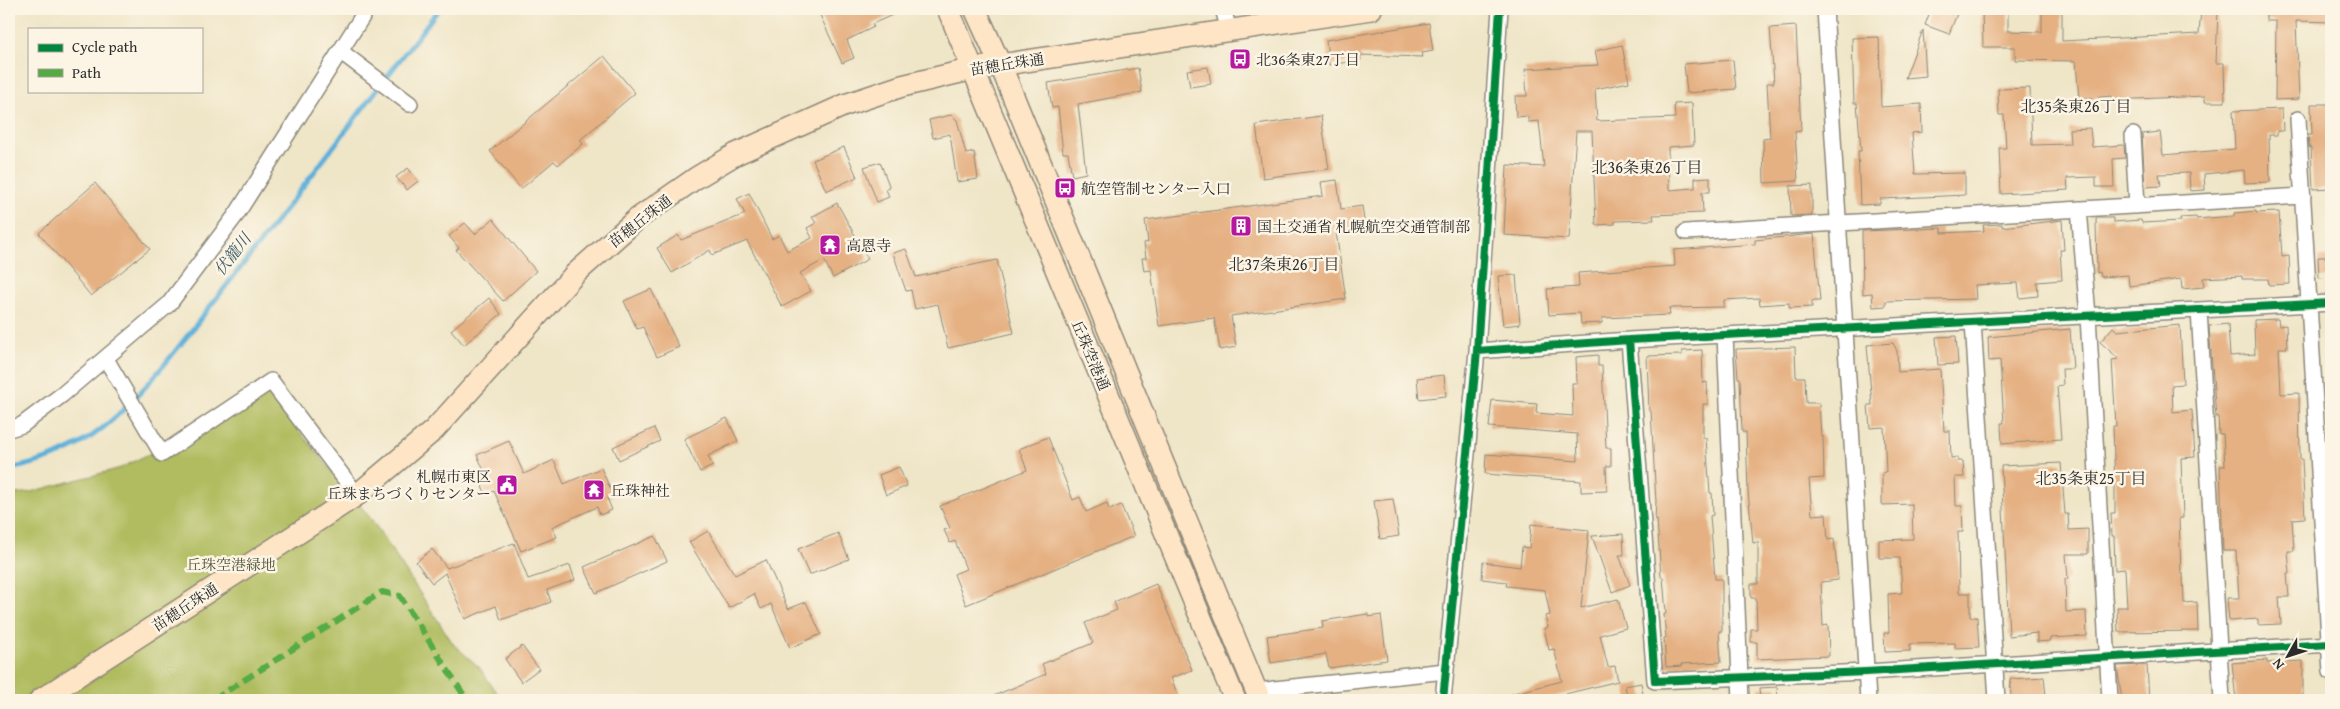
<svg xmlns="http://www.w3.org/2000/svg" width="2340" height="709" viewBox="0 0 2340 709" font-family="'Gentium Book Plus','Noto Serif JP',serif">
<rect width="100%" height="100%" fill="#fcf5e5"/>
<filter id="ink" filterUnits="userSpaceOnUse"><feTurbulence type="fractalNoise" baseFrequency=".02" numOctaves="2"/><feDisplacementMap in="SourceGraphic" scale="10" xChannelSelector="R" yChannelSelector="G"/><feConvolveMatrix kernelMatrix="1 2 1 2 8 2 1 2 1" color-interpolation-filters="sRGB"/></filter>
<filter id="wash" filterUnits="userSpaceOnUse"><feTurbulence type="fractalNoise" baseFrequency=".0096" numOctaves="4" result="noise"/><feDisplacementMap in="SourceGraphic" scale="20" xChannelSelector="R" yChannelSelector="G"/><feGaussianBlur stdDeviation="1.12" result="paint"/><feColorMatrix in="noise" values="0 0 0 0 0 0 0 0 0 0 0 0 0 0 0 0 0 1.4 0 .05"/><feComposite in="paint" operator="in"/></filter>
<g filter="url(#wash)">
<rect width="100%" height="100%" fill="#efe5c7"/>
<!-- green -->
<path fill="#b0bc5e" stroke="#6e7444" d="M268,393L372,520L454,645L479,667L502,700H9V495L31,492L121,468Z"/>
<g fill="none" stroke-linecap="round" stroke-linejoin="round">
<!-- stream -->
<path stroke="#5db0d9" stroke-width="5" d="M9,469C35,464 60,456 83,442C136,409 184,339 223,290C296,197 367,102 439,9"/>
</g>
<g id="blocks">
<!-- building -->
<path fill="#e5b082" d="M829,9H906L872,24L874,27L847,40L854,58L842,63L819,13Z
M1931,9H1959L1949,34L1925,25Z
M1982,9H2008V31L2042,32V9H2062V41L2199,34L2201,9H2218L2216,63H2224L2225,102H2205V96L2112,100V96L2079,99L2076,61L2015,60V47H1983Z
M2266,9H2331V22L2296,21L2299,99L2275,100L2276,21H2266Z
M1429,23L1433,51L1422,53L1423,57L1360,55L1361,60L1329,65L1326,40Z
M1796,26L1801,131L1795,132L1798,181L1764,183L1763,139L1770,138L1767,83H1774L1770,28Z
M1923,30L1926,76L1905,78Z
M1879,37L1881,107L1921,104L1922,132L1912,133L1915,174L1965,173V195L1880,199V204L1860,205L1858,151H1861L1857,103H1854L1852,38Z
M1622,45L1629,82L1595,89L1597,121L1675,118L1674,104L1692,103L1694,145L1668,147L1669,190L1695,188V178L1710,177V192H1702L1703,213L1653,215L1654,220L1615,221V224L1596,225L1592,131H1576L1569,239L1504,235L1507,165L1544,167L1539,121L1528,122V116L1516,117L1515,96H1527L1525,69L1598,65L1595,51Z
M604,56L635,93L580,140L583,144L558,165L554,161L521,189L490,151Z
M1733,60L1736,89L1687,93L1684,64Z
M1208,67L1211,84L1190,87L1187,70Z
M1138,68L1142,92L1078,104L1086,173L1072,176L1068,153H1063L1058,107L1052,108L1048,83Z
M2030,88L2032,145L2070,144L2069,129L2090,128L2092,147L2124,145L2125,158L2113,159L2114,187H2096V177L2067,178L2068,190L2001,194L1999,148H2006L2004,115H1999L1998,89Z
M2311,104H2331V188L2313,189L2311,148L2309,147L2308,135H2312Z
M2282,109L2283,131H2277V135H2269L2270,182L2245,183L2244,170L2204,174L2205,190L2190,191L2189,173L2159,174L2161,186L2145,187L2142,134L2160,132L2163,155L2235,149L2233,111Z
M951,115L957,120L966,154L974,152L978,179L957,182L950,134L933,138L929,120Z
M1321,116L1329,169L1263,178L1256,125Z
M844,147L857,177L826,191L813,160Z
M880,162L890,188L886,189L889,197L877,202L864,167Z
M408,168L418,181L407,190L396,177Z
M1337,180L1341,209L1362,206L1365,228L1336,232L1346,299L1231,316L1236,347L1220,350L1214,318L1159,326L1151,270L1144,271L1142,258H1146L1144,243L1148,242L1145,220L1323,196L1321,182Z
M95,183L150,249L91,296L39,233Z
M1812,185V215L1791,216L1790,186Z
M749,193L772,239L779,235L787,251L812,238L807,228L816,223L812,217L837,203L868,259L833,278L824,260L800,273L811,291L782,307L747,241L712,255L710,250L672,273L657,248L678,235L681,240L745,214L737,199Z
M2256,211V213L2279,212L2282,256L2289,255L2290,284L2269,285L2268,279H2242V276L2203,278L2204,287L2182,289L2181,279L2129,286L2128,275L2101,277L2100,272L2097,273L2096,218H2113V222L2141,220L2142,223L2181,221L2180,218L2196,217L2197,219L2234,216V213Z
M493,219L536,271L503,301L456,250L459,248L449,236L465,223L475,234Z
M2062,220L2064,250H2060L2062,280L2037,282L2038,296L2020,298L2018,283L1975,285L1976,299L1886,301V306L1873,307L1872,293L1863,294L1862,231L1942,228V233L1984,231L1983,225L2002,224V227Z
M1814,234L1820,301H1812V307L1789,308V303L1760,305L1759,298L1724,300V307L1669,308L1670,315L1602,318V323L1581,324L1580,313L1549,315L1547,289L1579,287L1578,273L1675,266L1674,250L1755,244V240Z
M906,249L916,277L997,260L1014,333L948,348L938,304L915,309L911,290L906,291L893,253Z
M2318,257H2331V277L2319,278Z
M1516,275L1520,324L1503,326L1498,276Z
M651,289L679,347L657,357L643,327L637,329L624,301Z
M489,298L501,314L464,345L451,330Z
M2278,319L2279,326L2286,325L2287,348H2279L2281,394L2299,393L2300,459H2302L2305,518L2292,519L2294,551H2288L2290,574H2287L2289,597H2279L2281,624L2258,625V619L2229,621L2227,598H2239L2236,551H2223L2220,466H2225L2223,434H2219L2218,416L2216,417L2209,326L2228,324L2230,356L2255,354L2254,320Z
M2180,325L2183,384L2172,385L2173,412L2192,410L2195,457L2181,458L2183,518H2179L2181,573H2183L2184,603L2197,602L2198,631L2118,632L2117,607H2127L2125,569L2115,570L2114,536H2112L2111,513H2115V488L2113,426H2116L2112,360L2119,359L2100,342L2113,327L2117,331Z
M2070,329L2073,369H2062L2063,385L2057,386L2061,439L2002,444L2001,423H2004L2000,360L1989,361L1988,337Z
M1956,336L1958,364L1938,365L1936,337Z
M1893,343L1897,351L1898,372L1940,369L1944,431H1950L1951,458L1958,457V461H1963L1964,477H1955L1956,506H1962L1963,532H1958L1959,593H1970V617H1977L1979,647L1955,648V643L1910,644V651L1885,652L1884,633H1889L1888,594L1902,593L1900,558H1879V540L1913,539L1912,504L1882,505V473L1886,472L1884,427L1870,428L1868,405H1872L1867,345Z
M1795,347L1796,377H1805L1806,403H1819L1821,436H1823L1824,478L1809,479L1812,515L1826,514L1828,540L1834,539L1838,580L1821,582L1823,626L1828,625L1829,656L1757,659V642H1751V629H1757L1756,598H1751V584H1758V542L1753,543L1748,491L1746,432H1742L1740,378H1738L1736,349Z
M1702,350L1703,383L1707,382L1708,404H1703V438H1706L1710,493H1712L1713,515L1710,516L1715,579H1722V631H1719L1721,662L1681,664L1682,666L1666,667L1664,638H1666L1664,614H1666L1663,577H1661L1657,519H1655L1656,502L1651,411H1649L1647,356L1682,355V351Z
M1598,355V366H1602L1606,448H1611V466H1606L1607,491L1581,492V481L1485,474L1486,454L1578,461L1577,434L1489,427L1492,400L1537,404L1536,413L1573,416L1572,383H1577L1576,357Z
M1444,375L1446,396L1419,399L1417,378Z
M727,418L738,441L708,456L713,466L700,472L684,439Z
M654,428L660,441L619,460L613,447Z
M1048,437L1073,500L1080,497L1086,512L1107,503L1109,510L1121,505L1134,536L966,605L954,574L966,569L955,541L950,543L944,530L950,528L940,506L1027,470L1019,449Z
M509,441L524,474L554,460L564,484L601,468L613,495L607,498L612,510L600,515L597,507L552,527L557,537L521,551L494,491L486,495L479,478L486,475L477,455Z
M2061,463L2065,514H2068L2069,530L2088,529V554H2066L2068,579H2065L2066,612L2086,611L2087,636L2050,638V641L2037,642V633L2009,636L2001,466Z
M899,467L907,486L886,495L879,475Z
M1393,499L1399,536L1380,539L1374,501Z
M1531,524L1589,530L1581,608L1618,599L1626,628L1600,635L1608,667L1615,666L1618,681L1549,698L1550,700H1513L1511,694L1562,681L1554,649L1549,650L1544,628L1548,627L1545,616L1550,615L1545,590L1506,586L1507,582L1482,579L1483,562L1520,567L1522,547L1529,548Z
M708,531L735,575L766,560L788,609L806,602L821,634L790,648L771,604L761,609L754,594L729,608L689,542Z
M838,533L849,559L809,575L798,549Z
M1623,534L1624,555H1619L1630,585L1612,592L1592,536Z
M655,536L667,561L596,593L584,567Z
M514,543L528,579L570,565L575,580L547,590L551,602L501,620L496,606L465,619L445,573L432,583L416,562L432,549L447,568Z
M1156,584L1192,670L1171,678L1180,700H984L1046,674L1042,664L1093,643L1085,623L1117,610L1114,602Z
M1368,614V617L1381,615L1387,660L1329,668L1326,654L1271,663L1267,636L1323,628L1322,621Z
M522,646L539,669L521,682L505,659Z
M2267,660V663L2303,661V700H2236L2232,663Z
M2147,665L2149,700H2122L2117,666Z
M2044,677L2046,696L2011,698L2010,679Z
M1641,683L1644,700H1628L1625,686Z
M1777,687L1778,700H1760L1759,688Z"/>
</g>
</g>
<g filter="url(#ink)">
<use href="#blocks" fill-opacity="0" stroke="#8d8879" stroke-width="1"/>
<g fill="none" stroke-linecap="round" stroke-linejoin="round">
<!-- minor casing -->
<g stroke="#8d8879" stroke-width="18">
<path id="minor" d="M1223,9L1229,30
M1825,9L1868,700
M340,51L410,104
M2298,119L2331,672
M2133,135L2137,206
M2079,209L2088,316L2110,700
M1686,232L2303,196
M2199,310L2222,700
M1973,322L1997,700
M1725,335L1741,700
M1629,340L1655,681L1866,672L2331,644
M1477,351L1629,340L2331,303
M106,359L162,454L271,381L357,495
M9,429L22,425L63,394L169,304L236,215L367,9
M1256,691L1446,671
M1443,700L1477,351L1500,9"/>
</g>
<!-- secondary casing -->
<g stroke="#8d8879" stroke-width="24">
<path id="secondary" d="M948,9L1235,700
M975,9L1000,64L1260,700
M40,700L357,495L434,430L575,274L637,219L696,178L736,154L845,105L902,86L973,69L1371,9"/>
</g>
<!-- minor -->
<use href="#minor" stroke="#fff" stroke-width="15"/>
<!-- secondary -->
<use href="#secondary" stroke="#fee5c5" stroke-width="21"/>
<!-- quiet -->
<path stroke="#54ab44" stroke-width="6" stroke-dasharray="12 6" stroke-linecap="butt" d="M213,700L382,592L400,596L467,700"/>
<!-- cycleway casing -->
<g stroke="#fcf5e5" stroke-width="11">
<path id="cycleway" d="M1629,340L1655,681L1866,672L2331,644
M1477,351L1629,340L2331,303
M1443,700L1477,351L1500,9"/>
</g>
<!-- cycleway -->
<use href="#cycleway" stroke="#00873e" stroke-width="8"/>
</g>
</g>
<!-- icons -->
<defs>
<g id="bus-square" transform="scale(1.125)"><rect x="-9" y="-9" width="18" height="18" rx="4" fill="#b5179e" stroke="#fcf5e5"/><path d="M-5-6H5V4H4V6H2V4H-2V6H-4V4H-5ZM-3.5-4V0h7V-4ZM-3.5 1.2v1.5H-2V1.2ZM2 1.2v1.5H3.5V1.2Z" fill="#fff"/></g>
<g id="building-square" transform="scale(1.125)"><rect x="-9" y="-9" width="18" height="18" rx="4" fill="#b5179e" stroke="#fcf5e5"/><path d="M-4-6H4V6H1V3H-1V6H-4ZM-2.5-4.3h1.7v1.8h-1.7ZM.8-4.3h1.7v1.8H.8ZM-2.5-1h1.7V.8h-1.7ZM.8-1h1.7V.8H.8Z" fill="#fff"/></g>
<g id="temple-square" transform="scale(1.125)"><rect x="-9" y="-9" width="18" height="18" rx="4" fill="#b5179e" stroke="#fcf5e5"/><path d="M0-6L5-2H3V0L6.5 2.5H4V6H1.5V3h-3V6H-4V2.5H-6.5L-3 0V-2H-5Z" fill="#fff"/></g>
<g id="civic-square" transform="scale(1.125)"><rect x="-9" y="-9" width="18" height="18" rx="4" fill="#b5179e" stroke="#fcf5e5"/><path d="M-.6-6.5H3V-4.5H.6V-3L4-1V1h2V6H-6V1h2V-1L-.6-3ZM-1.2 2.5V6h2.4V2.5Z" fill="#fff"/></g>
</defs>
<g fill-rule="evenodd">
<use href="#bus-square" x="1240" y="59"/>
<use href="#bus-square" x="1065" y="188"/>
<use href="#building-square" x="1241" y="226"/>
<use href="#temple-square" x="830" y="245"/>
<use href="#civic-square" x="507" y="485"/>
<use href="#temple-square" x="594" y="490"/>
</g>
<g text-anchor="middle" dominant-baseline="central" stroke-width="5" stroke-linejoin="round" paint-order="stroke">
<!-- poi labels -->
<g font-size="15" fill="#2b2b2b" stroke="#fcf5e5" text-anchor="start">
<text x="1256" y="59">北36条東27丁目</text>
<text x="1081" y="188">航空管制センター入口</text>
<text x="1257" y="226">国土交通省 札幌航空交通管制部</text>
<text x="846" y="245">高恩寺</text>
<text x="491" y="476" text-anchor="end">札幌市東区<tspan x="491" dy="17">丘珠まちづくりセンター</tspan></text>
<text x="610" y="490">丘珠神社</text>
</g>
<!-- street labels -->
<g font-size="15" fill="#2b2b2b" stroke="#fcf5e5">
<text transform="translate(1007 64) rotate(-9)">苗穂丘珠通</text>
<text transform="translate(640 221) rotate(-38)">苗穂丘珠通</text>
<text transform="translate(1091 355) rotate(67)">丘珠空港通</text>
<text transform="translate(185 607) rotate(-33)">苗穂丘珠通</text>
</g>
<!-- park labels -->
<g font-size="15" fill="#53563a" stroke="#fcf5e5">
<text x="231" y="564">丘珠空港緑地</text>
</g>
<!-- neighbourhood labels -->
<g font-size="16" fill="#2b2b2b" stroke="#fcf5e5">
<text x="2076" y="106">北35条東26丁目</text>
<text x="1647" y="167">北36条東26丁目</text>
<text x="1284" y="264">北37条東26丁目</text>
<text x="2091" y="478">北35条東25丁目</text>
</g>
<!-- water labels -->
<g font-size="16" font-style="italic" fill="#3c5a68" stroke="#fcf5e5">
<text transform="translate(232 254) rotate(-52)">伏籠川</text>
</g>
</g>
<!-- margin -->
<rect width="2340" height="709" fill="none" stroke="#fcf5e5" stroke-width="30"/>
<!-- legend -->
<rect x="28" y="28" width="175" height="65" fill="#fcf5e5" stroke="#a8a49b"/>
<rect x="38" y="44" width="25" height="8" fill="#00873e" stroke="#a8a49b"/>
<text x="72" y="52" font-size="15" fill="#2b2b2b">Cycle path</text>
<rect x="38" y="69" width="25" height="8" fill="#54ab44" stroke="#a8a49b"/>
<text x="72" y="78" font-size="15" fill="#2b2b2b">Path</text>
<!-- north arrow -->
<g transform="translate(2288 656) rotate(231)" stroke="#fcf5e5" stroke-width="4" paint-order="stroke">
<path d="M0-4L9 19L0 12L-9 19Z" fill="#2b2b2b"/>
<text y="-8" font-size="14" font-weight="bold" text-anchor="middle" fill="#2b2b2b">N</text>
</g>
</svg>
